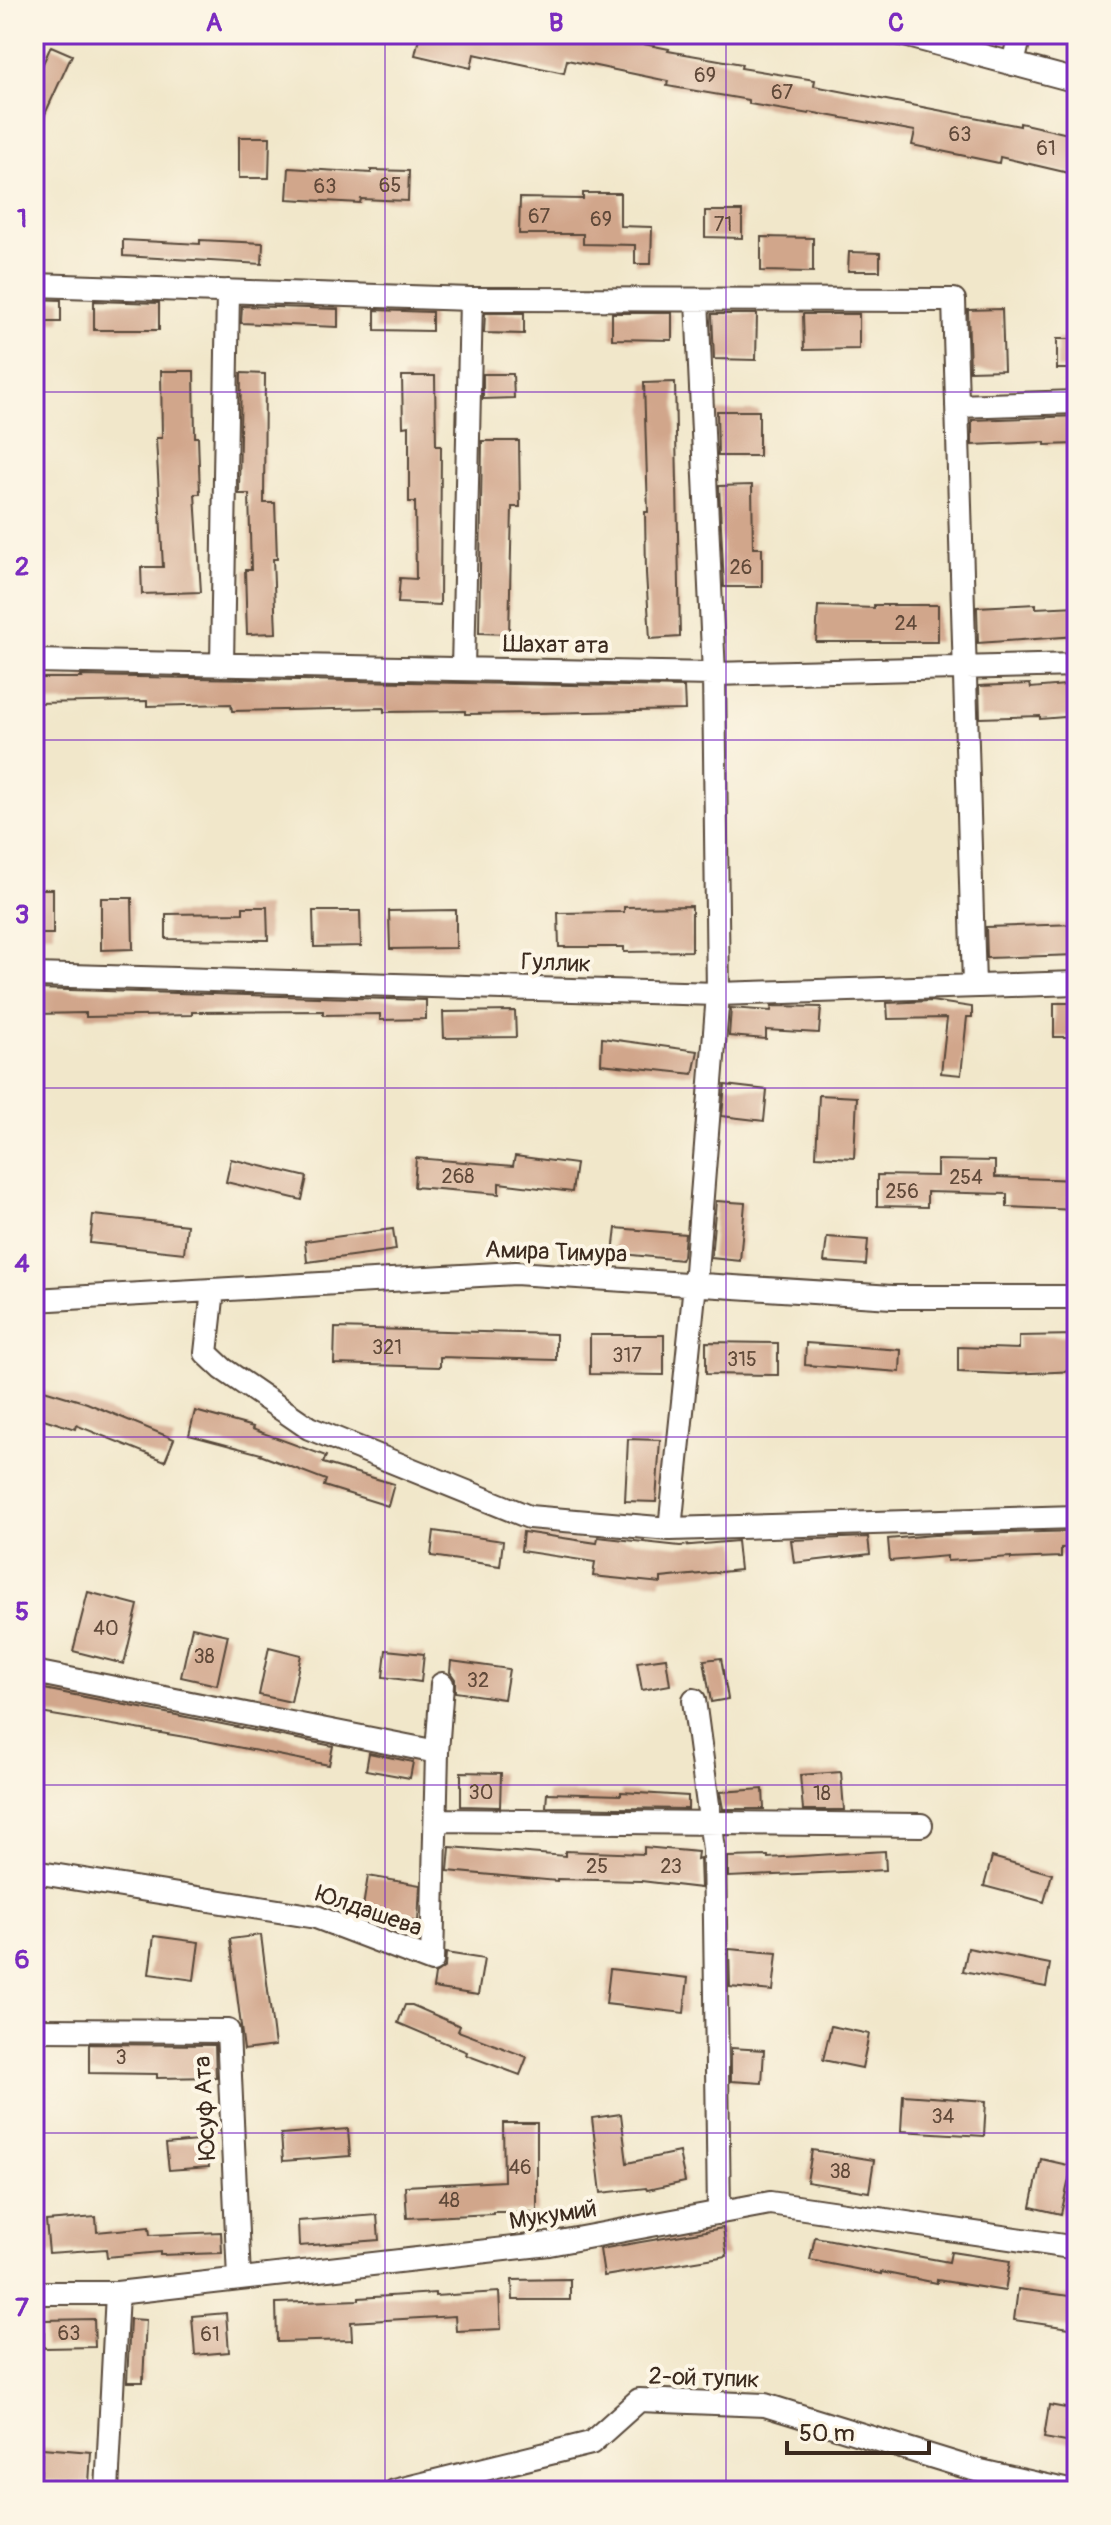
<svg xmlns="http://www.w3.org/2000/svg" width="1111" height="2525" viewBox="0 0 1111 2525" font-family="Pangolin,sans-serif">
<rect width="100%" height="100%" fill="#fcf5e5"/>
<filter id="ink" filterUnits="userSpaceOnUse"><feTurbulence type="fractalNoise" baseFrequency=".0125" numOctaves="2"/><feDisplacementMap in="SourceGraphic" scale="16" xChannelSelector="R" yChannelSelector="G"/><feConvolveMatrix kernelMatrix="1 2 1 2 8 2 1 2 1" color-interpolation-filters="sRGB"/></filter>
<filter id="wash" filterUnits="userSpaceOnUse"><feTurbulence type="fractalNoise" baseFrequency=".006" numOctaves="4" result="noise"/><feDisplacementMap in="SourceGraphic" scale="32" xChannelSelector="R" yChannelSelector="G"/><feGaussianBlur stdDeviation="1.8" result="paint"/><feColorMatrix in="noise" values="0 0 0 0 0 0 0 0 0 0 0 0 0 0 0 0 0 1.4 0 .05"/><feComposite in="paint" operator="in"/></filter>
<g filter="url(#wash)">
<rect width="100%" height="100%" fill="#f1e7ca"/>
<g id="blocks">
<!-- building -->
<path fill="#d1a68b" d="M420,34H536L580,43L582,34H593L669,49L668,51L742,64L741,68L815,80L814,86L1020,126V123L1077,136V175L1000,157L999,163L912,145L915,131L810,112L809,114L749,104V100L667,86L668,81L567,60L564,73L474,54L471,68L415,55Z
M51,46L72,55L34,138V83Z
M239,137H270L269,178H239Z
M289,168L371,173V170L409,171L408,201L361,199L360,203L287,199Z
M583,193H620V226L652,227L651,264H635V245L583,244V234H519L520,198L583,199Z
M705,211H742V238L705,237Z
M761,237L813,238V272L761,271Z
M123,240L200,244V240L263,243L262,264L123,256Z
M849,252L880,253V271H848Z
M34,299L61,300V322H34Z
M94,301L159,303V330H94Z
M242,306L338,309V327L241,323Z
M1002,309L1004,370L970,371L968,310Z
M375,310L432,312V331L375,330Z
M485,313H524V334L484,333Z
M612,313H672V340L612,339Z
M712,314H757L756,360L714,359Z
M803,314H859V349L804,350Z
M1057,339H1077V369H1057Z
M161,371H194L195,437H198L200,494H195L201,592L142,594L141,567H163L156,438H162Z
M241,373L265,374L264,503H275L277,559H273L276,633L247,634L245,570H251L249,494H239Z
M483,374H513L514,398L483,399Z
M402,376H435L436,446H441L440,605L398,603L400,578L416,579L415,502H409V426L403,427Z
M675,382L680,637L650,639L646,573L645,512H648L644,383Z
M717,411H759V456H718Z
M1077,416V444L1045,445V442L972,445V420Z
M482,441H519L520,507H512L509,634L479,633Z
M752,485L753,548H762V587H724L719,486Z
M1036,604V608L1077,606V636L978,643L977,607Z
M874,605H938V642H816L818,606L874,608Z
M81,676L684,687L685,710L538,713L465,714V711L384,712V708L232,711L231,704L147,706V701L34,703V678H82Z
M1030,684L1031,688L1077,684V716L1040,719V716L980,718L979,686Z
M34,889H53V934H34Z
M101,898H132L133,949L101,950Z
M692,906V951L624,952V947H559L558,913L624,912V907Z
M243,907H267L268,940L166,939V914L243,913Z
M456,910V948L390,949L389,911Z
M313,911H360L361,946L314,947Z
M1077,924V955L987,958L986,927Z
M34,989L426,1000V1019L380,1020V1014L323,1015V1011L192,1012V1015L86,1017V1013L34,1014Z
M931,1001L972,1007V1017H967L961,1075L941,1073L947,1018L888,1019L887,1003Z
M1054,1003H1077V1037H1054Z
M772,1006L821,1007L819,1033L766,1030V1039L729,1036L731,1008L771,1011Z
M515,1011L516,1037L444,1038L443,1012Z
M602,1038L698,1051L693,1074L601,1064Z
M725,1085L767,1090L764,1121L722,1116Z
M819,1095L857,1097L854,1158L816,1156Z
M515,1156L576,1164L572,1192L499,1183V1194L414,1187L416,1158L513,1166Z
M231,1159L307,1177L302,1200L226,1182Z
M937,1160L995,1161V1177L1077,1180V1210L1007,1207V1194L927,1192V1207L877,1206V1175L937,1176Z
M716,1201L745,1203L740,1261L711,1258Z
M93,1215L187,1225L184,1253L90,1243Z
M616,1228L685,1234L683,1256L681,1260L613,1253Z
M393,1229L396,1250L307,1262L305,1241Z
M827,1237L868,1240L866,1265L824,1262Z
M335,1328L556,1334V1360L440,1357V1367L334,1364Z
M590,1335H664V1375L590,1374Z
M1077,1335V1371L1009,1374L958,1372V1347L1019,1349V1336Z
M706,1342L778,1343V1375L706,1374Z
M806,1343L901,1350L900,1372L805,1365Z
M34,1387L87,1403L174,1439L165,1461L76,1425L75,1429L34,1416Z
M195,1411L253,1427L252,1429L326,1456L323,1463L394,1484L388,1506L324,1486L326,1480L260,1455L261,1454L189,1435Z
M628,1439L660,1440L656,1502L625,1501Z
M434,1531L503,1541L500,1566L431,1556Z
M1077,1531V1547L1061,1548V1557L1011,1559V1557L947,1561V1556L890,1561L888,1539L934,1535Z
M523,1532L597,1543L598,1537L680,1546L737,1541L740,1570L661,1578V1583L593,1576L595,1562L521,1551Z
M868,1537L870,1554L794,1563L791,1540Z
M88,1592L138,1605L124,1664L73,1651Z
M192,1627L228,1635L217,1685L181,1677Z
M269,1647L301,1655L291,1702L259,1695Z
M386,1650L424,1654L421,1682L383,1677Z
M666,1658L670,1685L642,1690L637,1662Z
M721,1658L728,1699L711,1702L704,1660Z
M451,1661L509,1669L504,1699L455,1692V1679L450,1672Z
M34,1687L333,1746L329,1765L191,1738L34,1712Z
M369,1753L413,1762L410,1778L366,1770Z
M461,1772L501,1773L500,1807L461,1806Z
M841,1772L844,1810H803L800,1775Z
M763,1789L764,1809H723L720,1792Z
M621,1792L688,1796V1809L546,1807L547,1793L621,1795Z
M450,1847L565,1856V1851L644,1854V1847L698,1852L697,1859L700,1858L701,1888L641,1881L557,1879V1881L448,1871Z
M885,1851L886,1870L728,1877V1857L768,1856V1858Z
M992,1857L1052,1874L1044,1902L984,1886Z
M368,1876L420,1885L418,1922L362,1913Z
M261,1935L275,2046L244,2050L230,1939Z
M154,1936L199,1942L194,1980L149,1974Z
M968,1948L1050,1964L1046,1987L963,1971Z
M729,1949L777,1953L773,1991L730,1987Z
M446,1953L484,1959L478,1995L433,1988L435,1974L445,1967Z
M610,1969L688,1978L684,2013L606,2004Z
M405,2005H412L460,2026L458,2031L527,2057L520,2075L466,2055L467,2052L398,2023Z
M831,2026L869,2034L862,2068L823,2060Z
M89,2044L215,2045L216,2077L157,2078V2074L89,2073Z
M731,2048L764,2050L762,2083L731,2081Z
M903,2095L986,2101L984,2136L901,2131Z
M621,2114L627,2163L679,2152L685,2182L647,2190L646,2188L601,2193L592,2118Z
M503,2123H537V2212H493V2214L407,2218L405,2186L504,2181Z
M348,2129L350,2156L283,2161L281,2134Z
M207,2140L209,2167L169,2170L166,2144Z
M812,2150L874,2160L869,2192L807,2182Z
M1041,2159L1072,2166L1061,2214L1031,2207Z
M377,2215L379,2240L299,2246L298,2221Z
M96,2217L97,2232L149,2227L150,2235L221,2232L222,2253L160,2255V2252L107,2257L106,2249L49,2253L46,2221Z
M723,2228L727,2256L604,2276L600,2249Z
M815,2237L949,2262L951,2252L1010,2261L1005,2291L937,2280V2283L881,2272V2274L810,2260Z
M570,2279V2300H513L512,2280Z
M1018,2289L1077,2297V2329L1014,2320Z
M499,2292L501,2329L456,2331L455,2316L351,2322L352,2340L277,2342L276,2303L359,2300V2298L435,2293V2296Z
M226,2313L229,2352L195,2355L192,2316Z
M94,2319L95,2347L44,2348V2320Z
M130,2319L146,2320L143,2382H127Z
M1049,2405L1077,2410V2444L1044,2438Z
M42,2448L91,2452L89,2483L40,2480Z"/>
</g>
</g>
<g filter="url(#ink)">
<use href="#blocks" fill-opacity="0" stroke="#564638" stroke-width="2"/>
<g fill="none" stroke-linecap="round" stroke-linejoin="round">
<!-- street casing -->
<g stroke="#564638" stroke-width="26">
<path id="street" d="M901,34L1077,81
M1013,64L1020,34
M34,285L471,299L954,300L974,985
M957,406L1077,402
M34,661L714,674L1077,665
M222,665L228,291
M463,669L471,299
M34,975L718,994L1077,983
M213,1290L206,1353L223,1369L309,1428L529,1517L670,1529L1077,1517
M34,1300L515,1273L892,1297H1077
M670,1529L695,1284L718,994L714,674L697,300
M34,1672L437,1752
M694,1700L714,1849L719,2213
M436,1820L921,1825
M34,1872L316,1917L432,1961L437,1752L442,1684
M34,2030L228,2031L239,2279
M34,2293H117L549,2244L770,2203L1077,2248
M107,2491L117,2293
M395,2491L591,2443L639,2400L765,2405L976,2470L1069,2491"/>
</g>
<!-- street -->
<use href="#street" stroke="#fff" stroke-width="22"/>
</g>
</g>
<!-- grid -->
<path fill="none" stroke="#7b2cbf" stroke-width="2" stroke-opacity="0.55" d="M385,34V2491M726,34V2491M34,392H1077M34,740H1077M34,1088H1077M34,1437H1077M34,1785H1077M34,2133H1077"/>
<g text-anchor="middle" dominant-baseline="central" stroke-width="8" stroke-linejoin="round" paint-order="stroke">
<!-- number labels -->
<g font-size="20" fill="#604939">
<text x="705" y="75">69</text>
<text x="782" y="92">67</text>
<text x="960" y="134">63</text>
<text x="1046" y="148">61</text>
<text x="390" y="185">65</text>
<text x="325" y="186">63</text>
<text x="539" y="216">67</text>
<text x="601" y="219">69</text>
<text x="723" y="224">71</text>
<text x="741" y="567">26</text>
<text x="906" y="623">24</text>
<text x="458" y="1176">268</text>
<text x="966" y="1177">254</text>
<text x="902" y="1191">256</text>
<text x="387" y="1347">321</text>
<text x="627" y="1355">317</text>
<text x="742" y="1359">315</text>
<text x="106" y="1628">40</text>
<text x="204" y="1656">38</text>
<text x="478" y="1680">32</text>
<text x="481" y="1792">30</text>
<text x="822" y="1793">18</text>
<text x="597" y="1866">25</text>
<text x="671" y="1866">23</text>
<text x="121" y="2057">3</text>
<text x="943" y="2116">34</text>
<text x="520" y="2167">46</text>
<text x="840" y="2171">38</text>
<text x="449" y="2200">48</text>
<text x="69" y="2333">63</text>
<text x="210" y="2334">61</text>
</g>
<!-- street labels -->
<g font-size="24" fill="#3b2a1e" stroke="#fcf5e5">
<text transform="translate(556 645) rotate(1)">Шахат ата</text>
<text transform="translate(556 963) rotate(2)">Гуллик</text>
<text transform="translate(556 1252) rotate(2)">Амира Тимура</text>
<text transform="translate(369 1911) rotate(19)">Юлдашева</text>
<text transform="translate(205 2108) rotate(-93)">Юсуф Ата</text>
<text transform="translate(553 2215) rotate(-9)">Мукумий</text>
<text transform="translate(704 2378) rotate(2)">2-ой тупик</text>
</g>
</g>
<!-- margin -->
<rect width="1111" height="2525" fill="none" stroke="#fcf5e5" stroke-width="88"/>
<!-- scale -->
<path d="M787 2441v12h142v-12" fill="none" stroke="#3b2a1e" stroke-width="4"/>
<text x="799" y="2441" font-size="24" fill="#3b2a1e" stroke="#fcf5e5" stroke-width="6" paint-order="stroke">50 m</text>
<rect x="44" y="44" width="1023" height="2437" fill="none" stroke="#7b2cbf" stroke-width="3"/>
<g font-size="26" text-anchor="middle" font-weight="bold" fill="#7b2cbf">
<text x="214" y="31">A</text>
<text x="556" y="31">B</text>
<text x="896" y="31">C</text>
<text x="22" y="227">1</text>
<text x="22" y="575">2</text>
<text x="22" y="923">3</text>
<text x="22" y="1272">4</text>
<text x="22" y="1620">5</text>
<text x="22" y="1968">6</text>
<text x="22" y="2316">7</text>
</g>
</svg>
